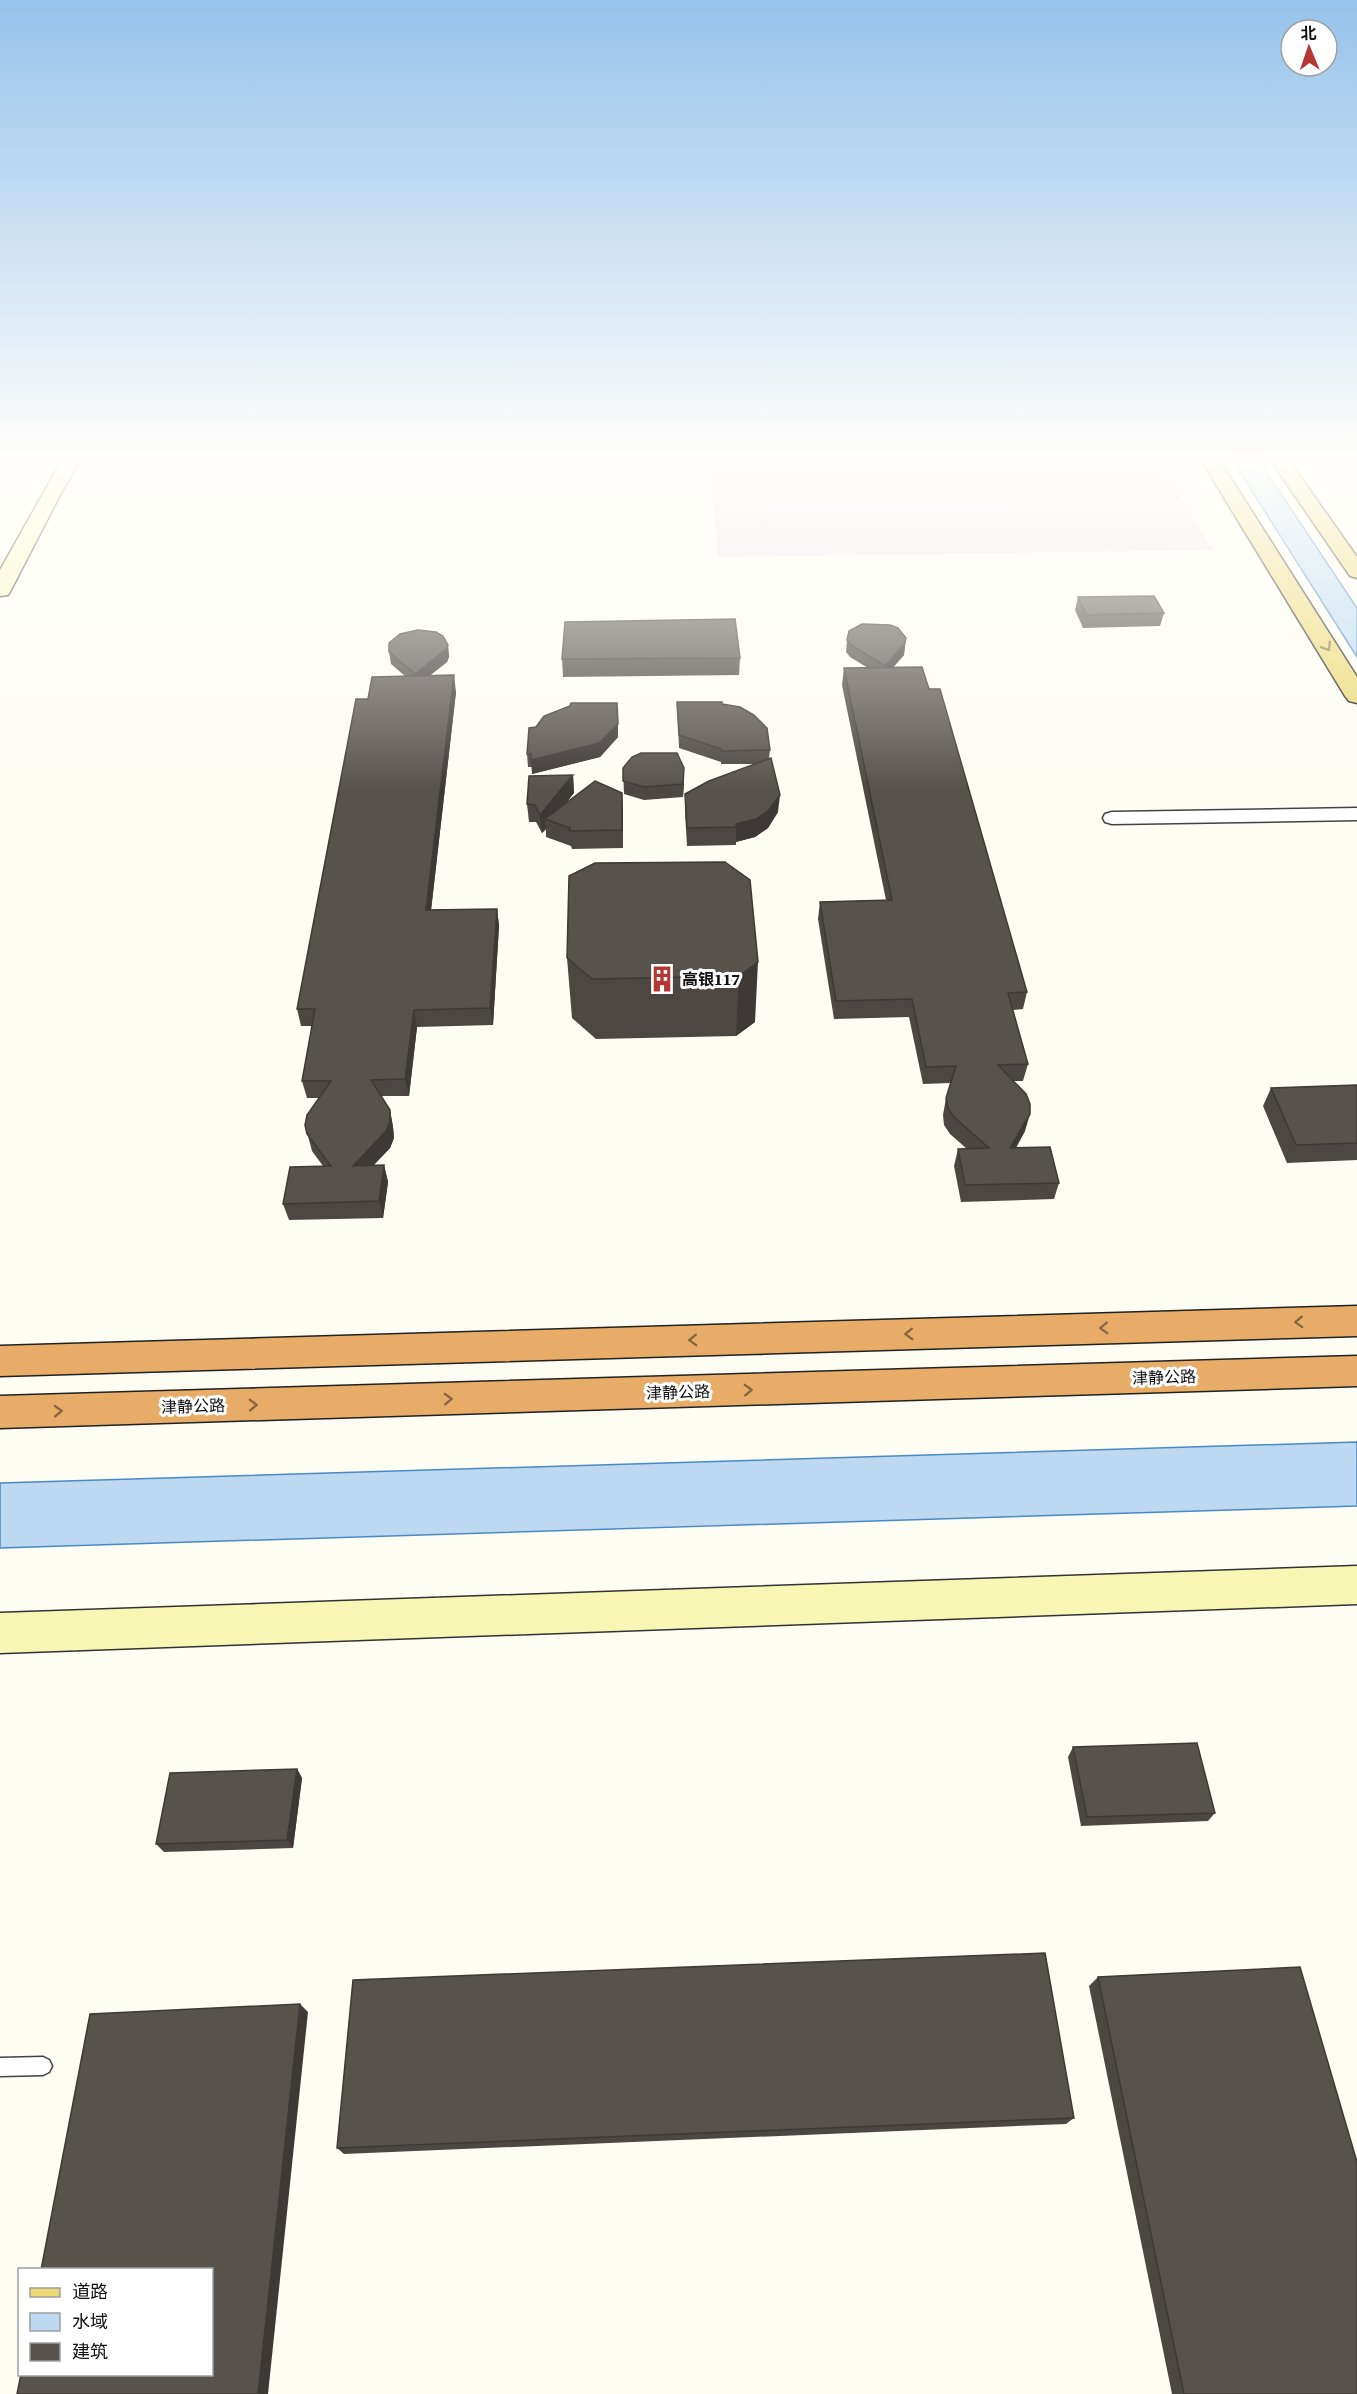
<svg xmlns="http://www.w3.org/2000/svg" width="1357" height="2394" viewBox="0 0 1357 2394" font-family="'Source Serif 4','Noto Sans SC',serif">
<rect width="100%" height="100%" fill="#fefdf4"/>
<!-- industrial -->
<path fill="#ede5ed" d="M708,455H1155L1213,550L718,557Z"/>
<!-- water -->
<path fill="#bcd9f1" stroke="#4a89c2" stroke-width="1.5" d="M1229,455H1255L1357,608V657Z
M1357,1442V1506L0,1548V1483Z"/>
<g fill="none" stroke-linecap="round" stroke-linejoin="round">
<!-- lane casing -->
<g stroke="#434343" stroke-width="3">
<path id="lane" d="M43,2057L49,2060L52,2066L49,2072L43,2075L0,2076V2058Z"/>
</g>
<!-- street casing -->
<g stroke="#434343" stroke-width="3">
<path id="street" d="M1357,808V820L1112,824L1105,822L1103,818L1105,814L1112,812Z"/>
</g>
<!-- secondary casing -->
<g stroke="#323232" stroke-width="3">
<path id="secondary" d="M65,455H83L60,495L11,590L8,595L0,596V570Z
M1357,1566V1604L0,1653V1613Z"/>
</g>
<!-- primary casing -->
<g stroke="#212121" stroke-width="3">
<path id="primary" d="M1198,455H1216L1357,677V703L1349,701L1345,696Z
M1267,455H1285L1357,557V578L1350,576Z"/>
</g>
<!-- highway casing -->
<g stroke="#212121" stroke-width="3">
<path id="highway" d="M1357,1306V1336L0,1376V1346Z
M1357,1356V1386L0,1428V1396Z"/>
</g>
<!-- lane -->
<use href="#lane" fill="#fff" fill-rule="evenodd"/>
<!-- street -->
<use href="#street" fill="#fff" fill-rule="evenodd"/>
<!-- secondary -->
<use href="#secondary" fill="#f8f6b5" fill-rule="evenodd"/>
<!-- primary -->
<use href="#primary" fill="#ecd975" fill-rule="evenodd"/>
<!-- highway -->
<use href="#highway" fill="#e7ac68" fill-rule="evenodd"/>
</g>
<!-- wall -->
<path fill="#4c4742" d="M1078,597L1164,613L1160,626L1083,628L1075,610Z
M906,638L904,655L893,667L929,689L1027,992L1023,1009L1013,1010L1028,1064L1023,1081H1014L1025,1131L1016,1148L1059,1183L1054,1199L961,1202L954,1166L958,1149H967L950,1134L944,1125L943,1115L946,1098L951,1083L923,1084L909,1017L834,1019L818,919L820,902L886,900L842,685L844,668H868L850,657L846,652L847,640Z
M448,645L449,657L447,662L430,675L456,692L431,910L497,909L499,926L493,1025L417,1027L409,1096H381L390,1110L393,1127L394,1138L390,1148L374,1165H384L388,1182L383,1218L289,1220L283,1204L323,1166L312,1151L305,1125L319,1098H307L302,1081L312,1026H301L297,1009L368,699L405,676L391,664L389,652Z
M740,658L739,675L563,677L562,659Z
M677,702L722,704L770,750L769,758L778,812L768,828L755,837L736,842V845L687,846L685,812V794L755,764H721V762L679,748Z
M617,703L618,737L600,757L532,774V767H528L527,754L536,727Z
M623,768L684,781L683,797L644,800L624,794Z
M573,775L574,793L565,804L622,793L623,848L572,849L571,846L546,837V829L542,833L536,822H529L527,804Z
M725,862L755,1022L736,1036L596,1039L572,1018L567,958Z
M1357,1085V1160L1287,1163L1263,1106L1271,1088Z
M1073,1747L1215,1813L1208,1821L1081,1826L1068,1757Z
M297,1769L302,1778L293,1848L164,1852L156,1844Z
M1098,1977L1357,2394H1172L1089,1986Z
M1074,2118L1066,2124L344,2154L337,2148Z"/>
<!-- shaded-wall -->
<path fill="#3e3936" d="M905,643L904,655L884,678L885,666Z
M448,645L449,657L447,662L417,686L415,674Z
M454,675L456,692L429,928L426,910Z
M618,724V737L600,757L532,774L531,760Z
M684,768V781L683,797V784Z
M573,775L574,793L551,822L545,819L546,829L542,833L540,815Z
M622,793L623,811V848L622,830Z
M780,795L778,812L768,828L755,837L736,842V824Z
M497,909L499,926L493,1025L490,1008Z
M758,962L755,1022L736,1036L739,976Z
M414,1010L417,1027L409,1096L405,1079Z
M390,1110L393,1127L394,1138L390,1148L357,1182L353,1166Z
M1030,1114L1025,1131L1006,1165L1010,1148Z
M384,1165L388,1182L383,1218L379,1201Z
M297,1769L302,1778L293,1848L287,1840Z
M300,2004L308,2012L268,2394H258Z"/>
<!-- building -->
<path fill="#58524d" stroke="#3e3936" stroke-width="1.5" d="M1154,596L1164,613L1086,615L1078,597Z
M735,619L740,658L562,659L565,622Z
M862,624L890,625L898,628L906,638L905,643L885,666L851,645L847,640L849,631Z
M418,630L436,632L443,636L448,645L445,650L415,674L389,652V643L400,634Z
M922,667L929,689H940L1027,992L1008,993L1028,1064L998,1065L1026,1094L1030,1104V1114L1010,1148L1050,1147L1059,1183L965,1185L958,1149L989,1148L954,1117L948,1108L946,1098L956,1066L926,1067L912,999L836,1001L820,902L892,900L844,668Z
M454,675L426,910L497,909L490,1008L414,1010L405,1079L371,1080L390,1110V1121L386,1131L353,1166L384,1165L379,1201L283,1204L290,1167L331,1166L307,1134L305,1125L307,1115L331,1081H302L315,1009H297L356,699H368L372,677Z
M677,702H722V704L740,707L754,715L767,728L770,750L721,751V749L679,735Z
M571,703H617L618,724L599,743L531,760V754H527L529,728L536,727L544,716L570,706Z
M641,753H677L684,768L683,784L644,787L623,781V768L632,757Z
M771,758L780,795L769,810L756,819L736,824V827L687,828L685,794L709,781Z
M573,775L540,815L535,805L527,804L529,776Z
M595,781L622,793V830L570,831V828L545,819Z
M725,862L750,880L758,962L739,976L592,979L567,958L569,876L595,863Z
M1357,1085V1143L1296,1145L1271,1088Z
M1197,1743L1215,1813L1087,1817L1073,1747Z
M297,1769L287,1840L156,1844L170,1773Z
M1045,1953L1074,2118L337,2148L353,1980Z
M1300,1967L1357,2162V2394H1184L1098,1977Z
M300,2004L258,2394H17L21,2374H212V2270H41L90,2014Z"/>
<!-- one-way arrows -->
<defs><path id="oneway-chevron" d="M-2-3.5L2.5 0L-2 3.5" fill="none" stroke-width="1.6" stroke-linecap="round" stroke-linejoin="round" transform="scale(1.5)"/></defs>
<use stroke="#897f48" href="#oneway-chevron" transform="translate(1327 647) rotate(58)"/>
<g stroke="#866640">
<use href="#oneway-chevron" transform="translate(1299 1322) rotate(178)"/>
<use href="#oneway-chevron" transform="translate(1104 1328) rotate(178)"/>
<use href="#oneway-chevron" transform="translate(909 1334) rotate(178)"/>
<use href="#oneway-chevron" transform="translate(693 1340) rotate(178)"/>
<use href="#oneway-chevron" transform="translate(748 1390) rotate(-2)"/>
<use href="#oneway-chevron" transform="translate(448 1399) rotate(-2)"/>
<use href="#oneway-chevron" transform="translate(253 1405) rotate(-2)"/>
<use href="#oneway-chevron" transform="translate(58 1411) rotate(-2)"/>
</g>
<!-- sky -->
<linearGradient id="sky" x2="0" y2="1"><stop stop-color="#96c3ec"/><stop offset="0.58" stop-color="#fffefa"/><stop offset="1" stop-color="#fffefa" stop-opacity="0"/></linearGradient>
<rect width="1357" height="790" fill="url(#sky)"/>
<!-- icons -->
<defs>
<g id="building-bare" transform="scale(2.07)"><path d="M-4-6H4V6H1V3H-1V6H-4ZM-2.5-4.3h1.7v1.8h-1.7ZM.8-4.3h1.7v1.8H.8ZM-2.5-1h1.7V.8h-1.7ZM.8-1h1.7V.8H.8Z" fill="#b43733" stroke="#fff" stroke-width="2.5" paint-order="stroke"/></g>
</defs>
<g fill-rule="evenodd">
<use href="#building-bare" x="662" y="979"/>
</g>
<g text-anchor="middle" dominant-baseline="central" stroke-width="6" stroke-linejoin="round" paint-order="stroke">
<!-- poi labels -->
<g font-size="16" font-weight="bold" fill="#101010" stroke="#fff" text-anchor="start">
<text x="682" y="979">高银117</text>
</g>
<!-- street labels -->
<g font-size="16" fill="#101010" stroke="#fff">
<text transform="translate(1164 1377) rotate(-2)">津静公路</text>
<text transform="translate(678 1392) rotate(-2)">津静公路</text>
<text transform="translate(193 1406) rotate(-2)">津静公路</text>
</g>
</g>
<!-- legend -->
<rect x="18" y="2268" width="195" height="108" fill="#ffffff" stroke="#9f9f9f" stroke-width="1.5"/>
<rect x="30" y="2288" width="30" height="9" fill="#ecd975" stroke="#9f9f9f" stroke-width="1.5"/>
<text x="72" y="2298" font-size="18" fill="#101010">道路</text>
<rect x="30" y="2313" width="30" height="18" fill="#bcd9f1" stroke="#9f9f9f" stroke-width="1.5"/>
<text x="72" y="2328" font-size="18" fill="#101010">水域</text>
<rect x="30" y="2343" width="30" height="18" fill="#58524d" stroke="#9f9f9f" stroke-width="1.5"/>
<text x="72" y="2358" font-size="18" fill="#101010">建筑</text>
<!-- north arrow -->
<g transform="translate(1309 48) rotate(358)"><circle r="28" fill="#ffffff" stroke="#9f9f9f" stroke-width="1.5"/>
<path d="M0-4.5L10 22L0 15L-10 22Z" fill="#b43733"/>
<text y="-9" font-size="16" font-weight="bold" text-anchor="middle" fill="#101010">北</text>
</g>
</svg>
